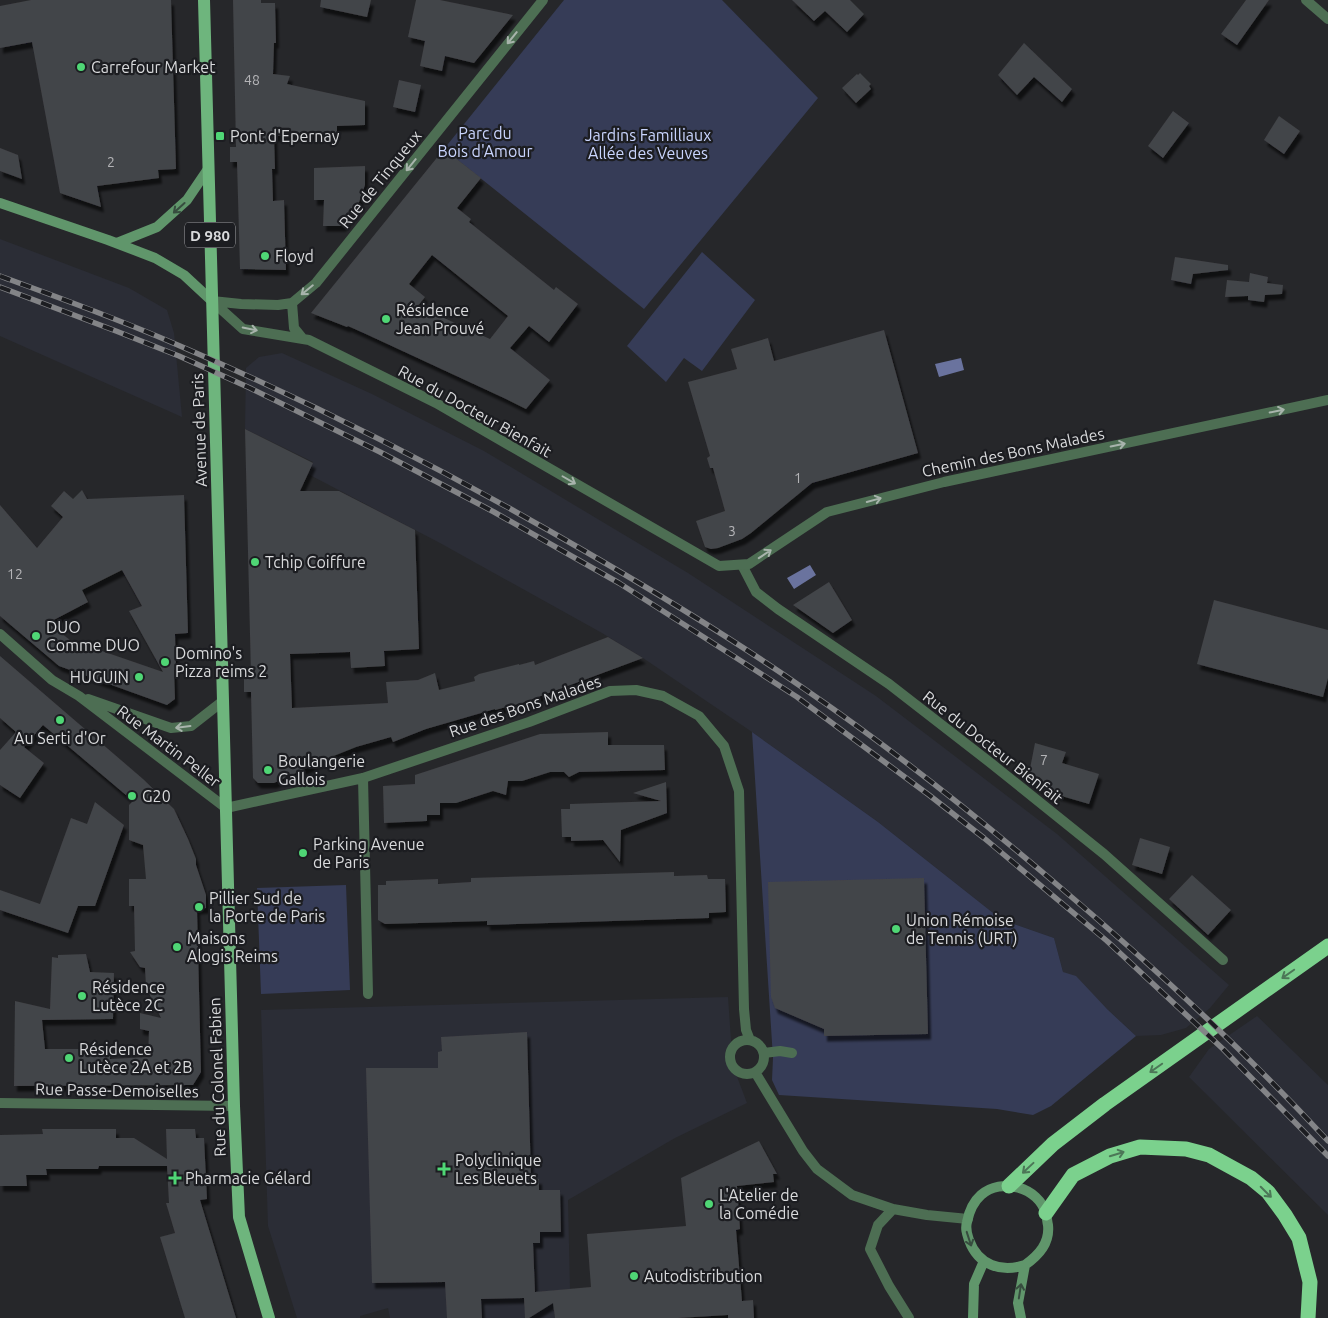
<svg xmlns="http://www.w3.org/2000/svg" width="1328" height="1318" viewBox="0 0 1328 1318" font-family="Ubuntu,sans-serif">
<defs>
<filter id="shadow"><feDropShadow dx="3" dy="5.5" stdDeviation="1" flood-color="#0009"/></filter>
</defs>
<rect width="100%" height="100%" fill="#26272a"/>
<!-- built -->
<path fill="#2b2d36" d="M0,239L129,288L167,310L174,333L182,417L0,336Z
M282,353L372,394L484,451L688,573L876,696L1057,834L1229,985L1210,1008L1186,1028L1161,1035L1136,1036L1107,1009L1063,972L1054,938L1002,920L878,822L752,732L643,658L602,633L440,543L308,474L313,462L245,429L246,368L259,357Z
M728,997L732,1054L736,1074L747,1103L675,1138L568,1200L570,1289L552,1291L555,1318H390L388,1308L360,1316V1318H297L268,1226L261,1010Z
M1257,1016L1328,1085V1215L1189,1077L1209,1049Z"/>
<!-- green -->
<path fill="#363c57" d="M564,0H722L818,98L644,309L444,149Z
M702,252L755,300L702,371L684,358L666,382L627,346Z
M752,732L878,822L1002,920L1054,938L1063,972L1076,976L1107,1009L1136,1036L1051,1106L1033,1115L997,1109L779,1095L772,1080L773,1058Z
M346,885L350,990L261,994L257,888Z"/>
<!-- water -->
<path fill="#6a739e" d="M961,358L964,370L939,377L935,364Z
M810,565L816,575L794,589L787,578Z"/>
<!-- building -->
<path fill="#434448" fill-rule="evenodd" filter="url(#shadow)" d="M31,0H171L176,169L158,170L159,178L97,186L101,207L60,193L32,42L0,48V6Z
M233,0H261V3H275L276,43H274L273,74L290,76L287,84L365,101V125L337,126V134L274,136L275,169H272L273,201L284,200L286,270L240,269L237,162H230V147H236Z
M321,0H371L367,17L320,7Z
M416,0H440L513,15L474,63L445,56L442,71L420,66L425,41L408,37Z
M792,0H850L864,14L847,32L825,11L814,21Z
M1246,0H1269L1237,45L1221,34Z
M1024,43L1072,89L1062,102L1034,77L1017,95L998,75Z
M860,73L871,84L869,86L871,89L856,103L842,88L857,74L858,75Z
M399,80L421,85L415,112L393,107Z
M1173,111L1189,123L1163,158L1148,146Z
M1279,116L1300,131L1284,154L1264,140Z
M0,148L18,155L22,179L0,171Z
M444,149L481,178L457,208L471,219L469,222L554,290L556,287L578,304L549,342L529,326L510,348L550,380L526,409L506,399L368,335L348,326L347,327L311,313ZM432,255L508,316L490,339L418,306L425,297L409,284Z
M365,166V185L357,208L343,226H323L324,200H314V168Z
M1175,257L1228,265V270L1193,274L1191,284L1171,280Z
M1250,273L1268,277L1267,283L1283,285L1282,294L1265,295L1264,302L1248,300V296L1225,297L1227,280L1249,282Z
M884,330L918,453L812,483L751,533L742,539L718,548L711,549L705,547L696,521L725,511L713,468H710L707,458L710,456L688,382L737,369L731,349L768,338L774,361Z
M245,429L313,463L300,491H339L415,530L419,649L384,651L385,666L351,668L350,652L290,654L292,708L388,703L386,682L418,680L435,673L439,690L475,681L474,677L479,674L519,664V665L534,661L535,665L608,637L643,658L522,703L495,710V709L426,729L393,742L391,737L356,747L331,757L274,783H258L253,778L251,692H244V675H251Z
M82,490L87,499L184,495L188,633L175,634L176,669L174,670L175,699L167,705L59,666L0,616V505L37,548L63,517L51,506L64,491L73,499ZM122,570L142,606L129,611L163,672L70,640L48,623L88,602L82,590Z
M829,582L852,620L833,633L793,605Z
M1214,600L1328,630V678L1323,697L1197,664Z
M0,656L143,779L174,809L188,839L196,859V865L206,895V908L197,909L201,1072L193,1085L14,1086L15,1001L50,1009L52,957L58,958V955L86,954L90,972L114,973L113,1019L42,1020L45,1049H98L97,1053H110V1059L148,1057L149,1031L140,1029V1013L161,1018L146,987L145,968L140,967L130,952L135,951L134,906H129V879H146L143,845L129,840V805L133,801L43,725L24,747L44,763L20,798L0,785V750L16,732L0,718Z
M608,732V745H664L665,770L579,772L569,777L564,772H550L522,781H508L506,795L493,791L456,803H440V815H427V821L384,823L383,786L415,784V775L540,734Z
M1035,743L1066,752L1062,763L1099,774L1089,804L1041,790L1028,779Z
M666,782L667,813L621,830L620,862L603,840L571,841V837H562L561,809H570V804L661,801L633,793Z
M95,802L124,825L95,906H78L68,933L0,910V890L40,904L71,818L87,824Z
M1140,838L1170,847L1162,874L1132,865Z
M674,872V876L707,875L708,879H725L726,912L709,913V918L487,925V921L385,924L378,920V885H386V881L438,879V884L471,882V878Z
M1192,875L1231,910L1208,935L1169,899Z
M924,878L928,1034L824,1036V1029L775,1008L771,997L768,882Z
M527,1032L531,1178L539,1179V1190H560L561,1232H540V1243H533L535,1292L591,1287L587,1234L686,1226L681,1178L759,1141L777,1174H773L774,1182L737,1186L740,1229L736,1230L742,1301L753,1300L754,1318H728V1315L678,1318H555L553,1303L529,1318H525L524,1298L481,1299L482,1318H447L445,1282L372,1283L366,1068H438V1052L442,1051L441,1037Z
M42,1129H116V1138H134L167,1159L166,1129H195L196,1138H204L207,1199L200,1200L236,1318H185L160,1237L175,1233L166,1203H169L167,1166H99L98,1169H46L47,1175H26L27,1186H0V1135L43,1134Z"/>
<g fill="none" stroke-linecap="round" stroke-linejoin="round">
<!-- minor -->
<path stroke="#4d6e53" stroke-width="10" d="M742,565L756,592L778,609L889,684L992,764L1104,854L1223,960
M0,634L52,680L79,696L226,808L363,778L529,722L610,691L636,690L663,696L699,716L724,746L739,791L744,1009L746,1030L750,1040
M88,699L171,728L191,726L223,701
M363,778L368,994
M730 1057a17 17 0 1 1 34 0a17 17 0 1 1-34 0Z
M764,1053L780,1051L792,1053
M755,1072L803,1151L817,1169L852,1195L893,1209L878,1225L870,1249L889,1286L909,1318
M0,1103L234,1106
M893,1209L927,1215L968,1219"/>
<!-- tertiary -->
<path stroke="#4d6e53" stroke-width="10" d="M1306,0L1328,19
M212,301L243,329L309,340L436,403L719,566L749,564L827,512L944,482L1328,400
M212,301L241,304L278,305L292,303L316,283L543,0
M292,303L294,328L303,339"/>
<!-- secondary -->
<path stroke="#60966b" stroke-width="10" d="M0,203L108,240L155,258L184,275L212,301
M117,243L157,227L187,200L208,169
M973,1318L974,1284L984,1261
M1021,1318L1018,1303L1025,1265C1039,1255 1050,1243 1048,1225C1047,1221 1047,1217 1046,1214C1039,1187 1001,1177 981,1195C973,1202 969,1212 967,1222C965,1229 967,1234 969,1240C978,1265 1001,1273 1025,1265"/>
<!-- primary -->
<path stroke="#6eb57d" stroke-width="12" d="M204,0L234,1106L239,1217L269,1318"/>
<!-- motorway -->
<path stroke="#7bd18d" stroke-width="15" d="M1009,1186L1053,1144L1105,1104L1328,946
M1046,1213L1073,1175L1110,1156L1140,1147L1186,1149L1209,1155L1251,1178L1268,1192L1285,1215L1299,1238L1310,1282L1308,1318"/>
<!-- rail casing -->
<g stroke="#838487" stroke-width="5.5">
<path id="rail" d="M0,276C60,298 121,320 180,346C320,406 456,476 588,553C662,596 736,641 806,690C892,749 974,814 1054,882C1150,963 1242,1048 1328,1141
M0,287L116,331L179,356L250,388L380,452L494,512L619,583L738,659L797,697L929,795L984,838L1107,941L1223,1049L1328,1156"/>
</g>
<!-- rail -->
<use href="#rail" stroke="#1c1d21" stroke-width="4" stroke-dasharray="11" stroke-linecap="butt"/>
</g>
<!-- one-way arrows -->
<defs><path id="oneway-shaft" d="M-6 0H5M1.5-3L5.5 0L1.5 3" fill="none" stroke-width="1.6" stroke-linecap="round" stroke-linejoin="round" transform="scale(1.25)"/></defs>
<g stroke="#a8b4ac">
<use href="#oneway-shaft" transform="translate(512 38) rotate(129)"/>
<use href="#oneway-shaft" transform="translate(411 165) rotate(129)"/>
<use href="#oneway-shaft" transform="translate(307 290) rotate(141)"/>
<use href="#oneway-shaft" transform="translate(250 329) rotate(12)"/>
<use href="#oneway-shaft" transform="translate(1277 411) rotate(-12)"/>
<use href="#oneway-shaft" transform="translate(1118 445) rotate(-12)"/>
<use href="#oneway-shaft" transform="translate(569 480) rotate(30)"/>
<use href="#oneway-shaft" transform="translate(874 500) rotate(-15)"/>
<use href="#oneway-shaft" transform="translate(765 554) rotate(-34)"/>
<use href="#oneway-shaft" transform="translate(183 727) rotate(173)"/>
</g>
<g stroke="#374d3f">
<use href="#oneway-shaft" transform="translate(179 208) rotate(138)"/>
<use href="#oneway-shaft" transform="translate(969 1239) rotate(72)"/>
<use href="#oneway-shaft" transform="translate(1020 1291) rotate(-81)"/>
</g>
<g stroke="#4c7757">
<use href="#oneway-shaft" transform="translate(1288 974) rotate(145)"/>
<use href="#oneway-shaft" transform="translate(1156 1068) rotate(145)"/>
<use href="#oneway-shaft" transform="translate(1117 1154) rotate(-17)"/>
<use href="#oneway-shaft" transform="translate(1028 1168) rotate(137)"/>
<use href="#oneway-shaft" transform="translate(1266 1192) rotate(45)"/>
</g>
<!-- markers -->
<g fill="#4fd675" stroke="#1c1d21" stroke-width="2">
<circle cx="81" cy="67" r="5"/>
<rect x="215" y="131" width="10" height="10" rx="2.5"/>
<circle cx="265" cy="256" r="5"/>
<circle cx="386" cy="319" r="5"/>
<circle cx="255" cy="562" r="5"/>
<circle cx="36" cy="636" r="5"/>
<circle cx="165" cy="662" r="5"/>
<circle cx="139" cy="677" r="5"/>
<circle cx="60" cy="720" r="5"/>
<circle cx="268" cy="770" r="5"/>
<circle cx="132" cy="796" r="5"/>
<circle cx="303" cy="853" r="5"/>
<circle cx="199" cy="907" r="5"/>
<circle cx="896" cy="929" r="5"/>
<circle cx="177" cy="947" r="5"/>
<circle cx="82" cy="996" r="5"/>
<circle cx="69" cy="1058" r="5"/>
<path d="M441.5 1161.5h5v5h5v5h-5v5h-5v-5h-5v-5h5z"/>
<path d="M172.5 1170.5h5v5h5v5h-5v5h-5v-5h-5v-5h5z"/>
<circle cx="709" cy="1204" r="5"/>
<circle cx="634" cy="1276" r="5"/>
</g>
<g text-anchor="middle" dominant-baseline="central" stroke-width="4.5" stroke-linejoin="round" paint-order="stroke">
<!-- number labels -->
<g font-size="14" fill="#b4b4b7">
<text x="252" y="80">48</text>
<text x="111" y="162">2</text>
<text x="798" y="478">1</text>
<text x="732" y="531">3</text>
<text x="15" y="574">12</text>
<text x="1044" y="760">7</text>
</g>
<!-- shield labels -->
<rect fill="#1c1d21" stroke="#a0a1a4" stroke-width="1" x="185" y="222.5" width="50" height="25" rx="4"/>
<g font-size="15" font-weight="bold" fill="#d9dadc">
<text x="210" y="235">D 980</text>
</g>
<!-- poi labels -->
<g font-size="16" fill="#d9dadc" stroke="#1c1d21" text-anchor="start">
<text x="91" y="67">Carrefour Market</text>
<text x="230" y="136">Pont d'Epernay</text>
<text x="275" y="256">Floyd</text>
<text x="396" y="310">Résidence<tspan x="396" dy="18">Jean Prouvé</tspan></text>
<text x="265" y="562">Tchip Coiffure</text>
<text x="46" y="627">DUO<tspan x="46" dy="18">Comme DUO</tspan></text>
<text x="175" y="653">Domino's<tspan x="175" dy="18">Pizza reims 2</tspan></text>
<text x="129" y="677" text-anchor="end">HUGUIN</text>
<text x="60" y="738" text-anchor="middle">Au Serti d'Or</text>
<text x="278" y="761">Boulangerie<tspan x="278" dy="18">Gallois</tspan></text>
<text x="142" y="796">G20</text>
<text x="313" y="844">Parking Avenue<tspan x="313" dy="18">de Paris</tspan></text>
<text x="209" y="898">Pillier Sud de<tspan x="209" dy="18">la Porte de Paris</tspan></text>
<text x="906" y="920">Union Rémoise<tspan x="906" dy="18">de Tennis (URT)</tspan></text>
<text x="187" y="938">Maisons<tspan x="187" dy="18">Alogis Reims</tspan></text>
<text x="92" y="987">Résidence<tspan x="92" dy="18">Lutèce 2C</tspan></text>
<text x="79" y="1049">Résidence<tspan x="79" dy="18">Lutèce 2A et 2B</tspan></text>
<text x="455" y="1160">Polyclinique<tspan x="455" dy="18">Les Bleuets</tspan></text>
<text x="185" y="1178">Pharmacie Gélard</text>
<text x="719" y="1195">L'Atelier de<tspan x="719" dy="18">la Comédie</tspan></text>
<text x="644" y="1276">Autodistribution</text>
</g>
<!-- park labels -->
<g font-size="16" fill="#cad5fe" stroke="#1c1d21">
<text x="485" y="133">Parc du<tspan x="485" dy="18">Bois d'Amour</tspan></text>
<text x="648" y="135">Jardins Familliaux<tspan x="648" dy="18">Allée des Veuves</tspan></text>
</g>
<!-- street labels -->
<g font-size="16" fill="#d9dadc" stroke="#1c1d21">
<text transform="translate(380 179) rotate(-51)">Rue de Tinqueux</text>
<text transform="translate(475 411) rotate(29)">Rue du Docteur Bienfait</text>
<text transform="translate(199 430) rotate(-92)">Avenue de Paris</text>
<text transform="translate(1013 452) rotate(-12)">Chemin des Bons Malades</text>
<text transform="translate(525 706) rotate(-19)">Rue des Bons Malades</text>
<text transform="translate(169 746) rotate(37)">Rue Martin Peller</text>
<text transform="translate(993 747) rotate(38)">Rue du Docteur Bienfait</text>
<text transform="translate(217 1077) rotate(-92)">Rue du Colonel Fabien</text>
<text transform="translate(117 1090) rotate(1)">Rue Passe-Demoiselles</text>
</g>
</g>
</svg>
